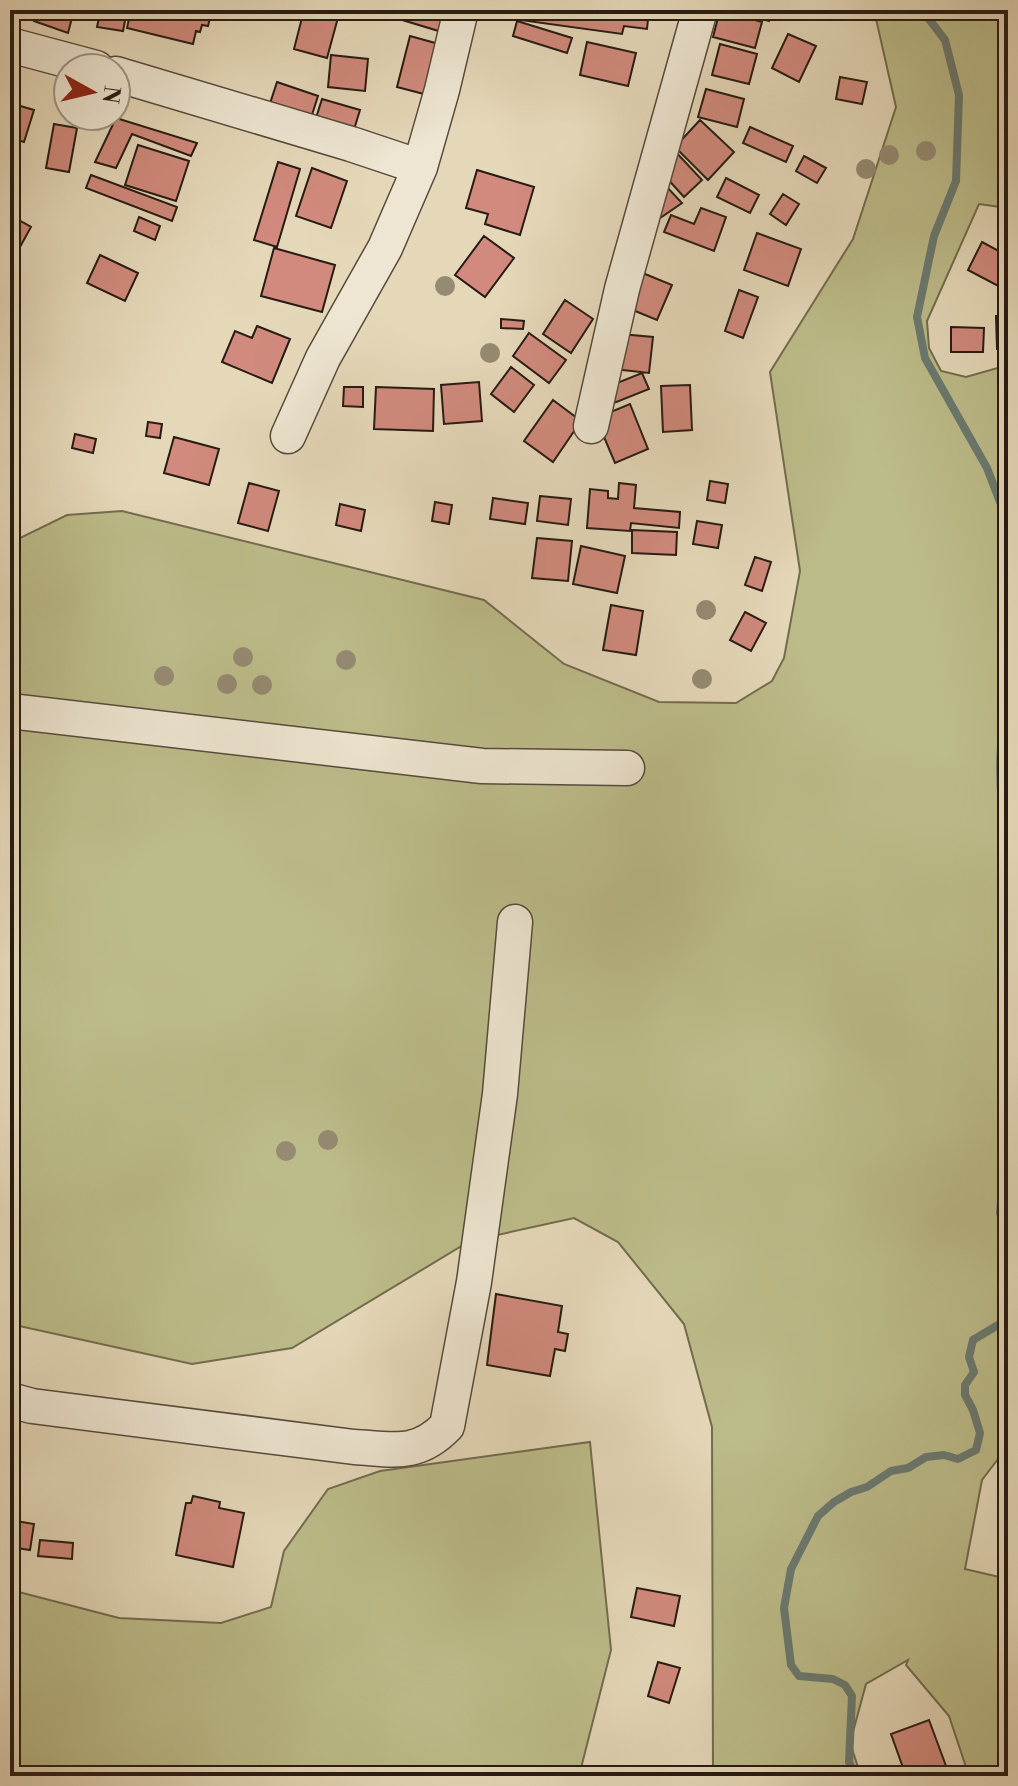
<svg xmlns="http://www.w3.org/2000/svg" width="1018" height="1786" viewBox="0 0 1018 1786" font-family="'Libre Bodoni',serif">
<rect width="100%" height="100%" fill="#e5d8b9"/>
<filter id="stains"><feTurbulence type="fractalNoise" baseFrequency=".0025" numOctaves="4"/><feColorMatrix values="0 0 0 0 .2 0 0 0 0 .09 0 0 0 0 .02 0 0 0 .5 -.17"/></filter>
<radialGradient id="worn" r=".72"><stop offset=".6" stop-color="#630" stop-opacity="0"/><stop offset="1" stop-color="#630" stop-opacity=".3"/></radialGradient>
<!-- green -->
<path fill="#bcbc8a" stroke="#726c4e" stroke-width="2" d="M874,10H1008V208L979,204L927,321L929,348L941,371L966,377L1008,365V1446L982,1480L965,1569L1008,1579V1776H969L949,1716L906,1665L908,1660L866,1684L850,1743L861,1776H713L712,1427L684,1324L618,1242L574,1218L470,1241L292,1348L192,1364L10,1324V878L18,795L10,737V552L20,538L67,515L122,511L484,600L564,664L659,702L736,703L772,681L784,658L800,571L770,372L853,239L896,107Z
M590,1442L611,1650L579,1776H10V1592L15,1591L119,1618L221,1623L271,1607L284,1551L328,1489L380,1471Z"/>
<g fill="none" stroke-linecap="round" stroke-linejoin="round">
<!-- stream -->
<path stroke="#6a7a71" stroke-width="8" d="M922,10L945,40L959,95L956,181L934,236L917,317L925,358L987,468L1000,502L1008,518
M1008,676C1002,727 994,784 1008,834
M1008,1154L1003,1174L1000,1213L1008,1234
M858,1776L854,1772L849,1762L852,1696L845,1685L833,1679L799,1676L791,1665L784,1608L791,1569L818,1516L834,1502L851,1492L867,1487L891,1471L908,1468L926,1457L944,1455L958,1459L976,1450L980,1433L973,1410L965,1395V1385L974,1372L969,1357L973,1340L1008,1319"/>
</g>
<!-- building -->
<path fill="#d18a7d" stroke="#271b13" stroke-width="2" d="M37,10H74L68,33L34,21Z
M88,10H127L123,31L97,27L100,13L87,12Z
M131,10H212L208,26L202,25L200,32L196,31L193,44L127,28Z
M304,10H325L339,14L327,58L294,49Z
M402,10H461L442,32L399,19Z
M521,10H649L647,29L624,26L622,34L520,20Z
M720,10L762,22L755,48L713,37Z
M732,10H773L769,21Z
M517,21L572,38L567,53L513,36Z
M788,34L816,46L799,82L772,68Z
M410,36L457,49L443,99L397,87Z
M587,42L636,53L628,86L580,75Z
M720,44L757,54L749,84L712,75Z
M331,55L368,59L365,91L328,87Z
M840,77L867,82L862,104L836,99Z
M277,82L318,96L309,124L262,128Z
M706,89L744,99L737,127L698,117Z
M322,99L360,110L348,149L310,137Z
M10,103L34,110L24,142L10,138Z
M116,118L197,143L191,156L132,134L116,168L95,162Z
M700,120L734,152L708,180L675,147Z
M54,124L77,128L69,172L46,168Z
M750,127L793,146L786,162L743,143Z
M138,145L189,161L176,201L125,185Z
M672,148L702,180L684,197L655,165Z
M804,156L826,168L817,183L796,171Z
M278,162L300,169L277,247L254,240Z
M648,167L682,203L650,225Z
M312,168L347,181L331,228L296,216Z
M477,170L534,187L520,235L485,224L488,214L466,208Z
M91,175L177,207L172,221L86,188Z
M726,178L759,195L750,213L717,197Z
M783,194L799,204L786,225L770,214Z
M701,208L726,217L714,251L664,232L671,215L694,224Z
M10,215L31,227L15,256L10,253Z
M139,217L160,226L155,240L134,231Z
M757,233L801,249L788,286L744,270Z
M484,236L514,258L485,297L455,275Z
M982,242L1008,256V277L1002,288L968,270Z
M274,248L335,265L322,312L261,296Z
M100,255L138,273L125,301L87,283Z
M628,267L672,285L657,320L623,306Z
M739,290L758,297L743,338L725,331Z
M565,300L593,319L571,353L543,334Z
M996,316H1008V348L997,349Z
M501,319L524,321L523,329L501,328Z
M257,326L290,339L272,383L222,362L235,331L252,338Z
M951,327L984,328L983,352H951Z
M529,333L566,360L549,383L513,356Z
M609,333L653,337L649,373L605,368Z
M511,367L534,385L514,412L491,394Z
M642,373L649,389L609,405L602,389Z
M479,382L482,421L444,424L441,385Z
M690,385L692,430L663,432L661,386Z
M344,387H363V407L343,406Z
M376,387L434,389L433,431L374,429Z
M553,400L581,421L553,462L524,441Z
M630,404L648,449L615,463L596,418Z
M148,422L162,424L160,438L146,436Z
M75,434L96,439L93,453L72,448Z
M174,437L219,449L209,485L164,473Z
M710,481L728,484L725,503L707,500Z
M249,483L279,491L268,531L238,523Z
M619,483L636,485L634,508L680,512L679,528L631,523L630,531L587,528L590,489L608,491V498L618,499Z
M540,496L571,499L568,525L537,521Z
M493,498L528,503L525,524L490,519Z
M435,502L452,505L449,524L432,521Z
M340,504L365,510L361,531L336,525Z
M697,521L722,525L718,548L693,544Z
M632,530L677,532L676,555L632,553Z
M537,538L572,541L568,581L532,578Z
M581,546L625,556L617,593L573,584Z
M755,557L771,562L762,591L745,585Z
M611,605L643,611L636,655L603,650Z
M745,612L766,623L751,651L730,640Z
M496,1294L562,1306L558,1332L568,1334L565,1351L555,1349L550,1376L487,1365Z
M193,1496L220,1502L219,1508L244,1513L233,1567L176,1555L186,1503H191Z
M10,1520L34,1524L30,1550L10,1547Z
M40,1540L73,1543L72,1559L38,1556Z
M637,1588L680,1596L674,1626L631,1617Z
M658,1662L680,1668L669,1703L648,1696Z
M929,1720L946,1766L917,1776H906L891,1734Z"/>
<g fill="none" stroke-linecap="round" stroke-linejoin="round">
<!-- minor casing -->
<g stroke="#564a3c" stroke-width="37">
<path id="minor" d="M10,45L96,68
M116,74L351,144L420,167
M591,426L622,289L700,10
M288,436L323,358L385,248L420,167L442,90L461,10
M10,711L482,766L627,768
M10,1400L32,1406L354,1447C393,1449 417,1457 447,1426L474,1282L500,1094L515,922"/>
</g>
<!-- minor -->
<use href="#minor" stroke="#eee6d2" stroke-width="34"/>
</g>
<!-- trees -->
<g fill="#958a72">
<circle cx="926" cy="151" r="10"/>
<circle cx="889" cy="155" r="10"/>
<circle cx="866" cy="169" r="10"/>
<circle cx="445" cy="286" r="10"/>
<circle cx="490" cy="353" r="10"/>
<circle cx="706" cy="610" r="10"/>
<circle cx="243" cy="657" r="10"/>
<circle cx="346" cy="660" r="10"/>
<circle cx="164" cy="676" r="10"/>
<circle cx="702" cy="679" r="10"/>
<circle cx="227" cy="684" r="10"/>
<circle cx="262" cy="685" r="10"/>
<circle cx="328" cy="1140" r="10"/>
<circle cx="286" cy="1151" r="10"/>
</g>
<!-- margin -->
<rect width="1018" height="1786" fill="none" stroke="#e5d8b9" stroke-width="40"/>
<rect x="12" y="12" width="994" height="1762" fill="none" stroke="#271b13" stroke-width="4"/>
<rect x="20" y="20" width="978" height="1746" fill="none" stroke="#271b13" stroke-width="2"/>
<!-- north arrow -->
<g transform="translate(92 92) rotate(98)"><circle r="38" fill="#eee6d2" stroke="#9e9586" stroke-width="2"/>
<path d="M0-6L14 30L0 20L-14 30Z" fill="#8f2418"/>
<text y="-12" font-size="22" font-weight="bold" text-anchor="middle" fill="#271b13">N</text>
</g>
<rect width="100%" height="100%" filter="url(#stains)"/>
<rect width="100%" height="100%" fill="url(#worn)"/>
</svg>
